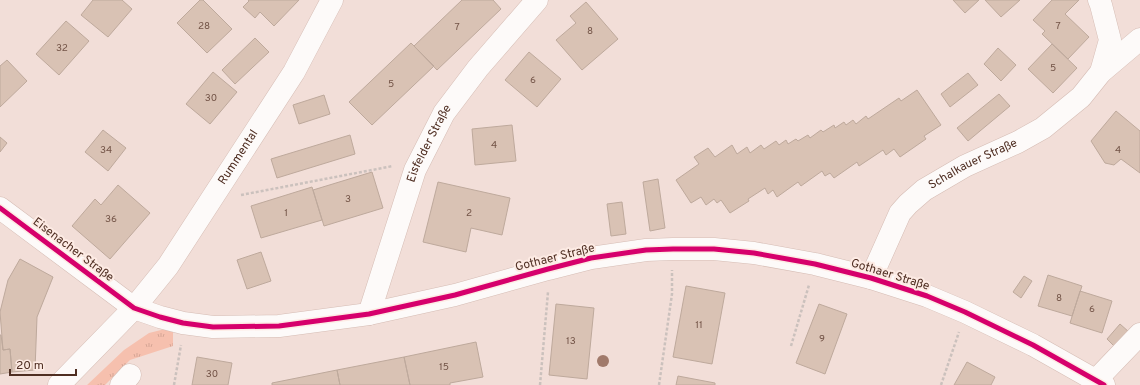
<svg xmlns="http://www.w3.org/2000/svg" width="1140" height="385" viewBox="0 0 1140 385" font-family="Overpass,sans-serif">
<defs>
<pattern id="grass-tufts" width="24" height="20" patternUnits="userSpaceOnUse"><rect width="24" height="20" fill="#f6c0ae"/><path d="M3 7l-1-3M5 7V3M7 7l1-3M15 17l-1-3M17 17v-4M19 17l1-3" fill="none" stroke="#d5a595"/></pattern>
</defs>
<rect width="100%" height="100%" fill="#f2ded8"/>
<!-- grass -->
<path fill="url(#grass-tufts)" d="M173,327V346L130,360L105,385H87L124,350L149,333Z"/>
<!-- building -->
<path fill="#d9c2b4" stroke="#bea99c" d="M93,0H122L132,9L108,37L81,15Z
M200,0H203L232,29L207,53L177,23Z
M248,0H299L274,26L260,12L255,18L243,7L249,1Z
M462,0H493L501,9L437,70L414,46Z
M953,0H979L965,13Z
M985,0H1020L1001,17Z
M1052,0H1079L1065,14L1089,37L1068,59L1042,34L1045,31L1033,20Z
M586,2L618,39L582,70L556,40L576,23L570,16Z
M66,21L89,41L59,75L36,54Z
M255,38L269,52L235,84L222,70Z
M411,43L434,66L372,125L349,102Z
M1052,44L1077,68L1053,93L1028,69Z
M998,48L1016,65L1001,81L984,64Z
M529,52L561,79L537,107L505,80Z
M7,60L27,81L0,107V66Z
M213,72L237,92L210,124L186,104Z
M968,73L978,85L950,107L941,94Z
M917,90L941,125L924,136L926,139L900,157L894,149L886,155L883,150L859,166L857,162L834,178L830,173L825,176L822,171L801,186L798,182L777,197L773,190L768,194L765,188L748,199L749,201L730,213L721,200L717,203L714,199L706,205L701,197L691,203L676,180L699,164L694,157L708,148L715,157L732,145L737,154L747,147L750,153L761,145L764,149L776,141L779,145L786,140L788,144L796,139L798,141L808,135L810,138L821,130L823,132L834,125L835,128L844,122L846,125L853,120L856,124L866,116L868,119L899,98L901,101Z
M999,94L1010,106L968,141L957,128Z
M324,95L330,114L299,124L293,105Z
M1116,111L1140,131V173L1121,159L1114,165L1105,163L1091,141Z
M512,125L516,161L475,165L472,129Z
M103,130L126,148L108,171L85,152Z
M350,135L355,154L277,178L271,159Z
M0,137L7,143L0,152Z
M372,172L383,208L324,226L313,190Z
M658,179L665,228L650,231L643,182Z
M438,182L510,198L502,235L471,228L466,252L423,242Z
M118,185L150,213L110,259L72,226L95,199L101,205Z
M312,187L322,220L261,238L251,206Z
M622,202L626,234L611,236L607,204Z
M261,252L271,281L247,289L237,260Z
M20,259L53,277L37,317L35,370L12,372L10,349L3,350L0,312L8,280Z
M1048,275L1082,286L1072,316L1038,306Z
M1024,276L1032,281L1021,298L1013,292Z
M686,286L725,293L712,364L673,357Z
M1080,291L1112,301L1102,333L1070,323Z
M556,304L594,308L587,379L549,375Z
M819,304L847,314L825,374L796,363Z
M1120,324L1129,332L1115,347L1107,339Z
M0,335H1L3,350L10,349L12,372L0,374Z
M476,342L483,377L450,383V385H410L404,357Z
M197,357L232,363L228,385H192Z
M404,357L410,385H340L337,370Z
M967,362L995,377L991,385H954Z
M337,370L340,385H272V383Z
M678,376L715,383V385H676Z"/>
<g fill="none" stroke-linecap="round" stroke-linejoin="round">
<!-- minor casing -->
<g stroke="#d5bcb4" stroke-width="23">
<g id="minor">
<path d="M1101,72L1140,39"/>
<path d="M0,208L134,308L160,317L183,323L213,327L279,326L369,314L455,295L548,269L591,258L646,250L673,249H714L754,253L815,264L871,278L927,296L965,312L1033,345L1104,385"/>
<path id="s1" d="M871,278L900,213L908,204L924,190L965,166L1018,142L1043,128L1081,97L1101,72L1110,40L1101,5L1099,0"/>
<path id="s2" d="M369,314L415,170L444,113L478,68L537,0"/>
<path d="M1096,380L1140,334"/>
<path id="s3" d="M59,385L134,308L168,266L294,72L332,0"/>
<path d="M121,385L130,375"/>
</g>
</g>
<!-- path -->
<path stroke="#cbc1bd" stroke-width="2.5" stroke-dasharray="3 2" stroke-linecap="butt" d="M241,195L393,166
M791,346L809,285
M174,385L181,345
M540,385L548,292
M659,385L672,294V270
M941,385L959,332"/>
<!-- minor -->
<use href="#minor" stroke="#fdfaf9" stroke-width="22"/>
<!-- cycleway casing -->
<g stroke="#fdebe4" stroke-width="8">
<path id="cycleway" d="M0,208L134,308L160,317L183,323L213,327L279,326L369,314L455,295L548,269L591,258L646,250L673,249H714L754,253L815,264L871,278L927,296L965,312L1033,345L1104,385"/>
</g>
<!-- cycleway -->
<use href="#cycleway" stroke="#d6006c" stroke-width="5"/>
</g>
<!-- trees -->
<circle fill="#a17a6b" cx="603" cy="361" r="6"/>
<g text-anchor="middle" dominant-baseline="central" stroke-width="4" stroke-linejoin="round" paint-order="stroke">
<!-- number labels -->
<g font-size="10" fill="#725346">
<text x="204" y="26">28</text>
<text x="1058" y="26">7</text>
<text x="457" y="27">7</text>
<text x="590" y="31">8</text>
<text x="62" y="48">32</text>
<text x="1053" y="68">5</text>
<text x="533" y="80">6</text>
<text x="391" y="84">5</text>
<text x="211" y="98">30</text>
<text x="494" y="145">4</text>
<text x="106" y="150">34</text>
<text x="1118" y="150">4</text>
<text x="348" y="199">3</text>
<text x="286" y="213">1</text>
<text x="469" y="213">2</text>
<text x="111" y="219">36</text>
<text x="1059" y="298">8</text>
<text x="1092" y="309">6</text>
<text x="699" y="325">11</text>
<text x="822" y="339">9</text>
<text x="571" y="341">13</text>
<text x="444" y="367">15</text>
<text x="212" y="374">30</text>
</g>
<!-- street labels -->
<g font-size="12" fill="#4f2e22" stroke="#fdebe4">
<text stroke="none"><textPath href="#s2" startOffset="181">Eisfelder Straße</textPath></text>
<text stroke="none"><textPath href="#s3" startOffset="291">Rummental</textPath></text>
<text stroke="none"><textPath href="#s1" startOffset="160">Schalkauer Straße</textPath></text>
<text transform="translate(73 250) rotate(37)">Eisenacher Straße</text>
<text transform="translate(555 258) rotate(-14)">Gothaer Straße</text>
<text transform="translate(890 275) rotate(17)">Gothaer Straße</text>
</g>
</g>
<!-- scale -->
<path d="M10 369v6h66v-6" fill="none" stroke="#4f2e22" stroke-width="2"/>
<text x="16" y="369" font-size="12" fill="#4f2e22" stroke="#fdebe4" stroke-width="3" paint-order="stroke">20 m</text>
</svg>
